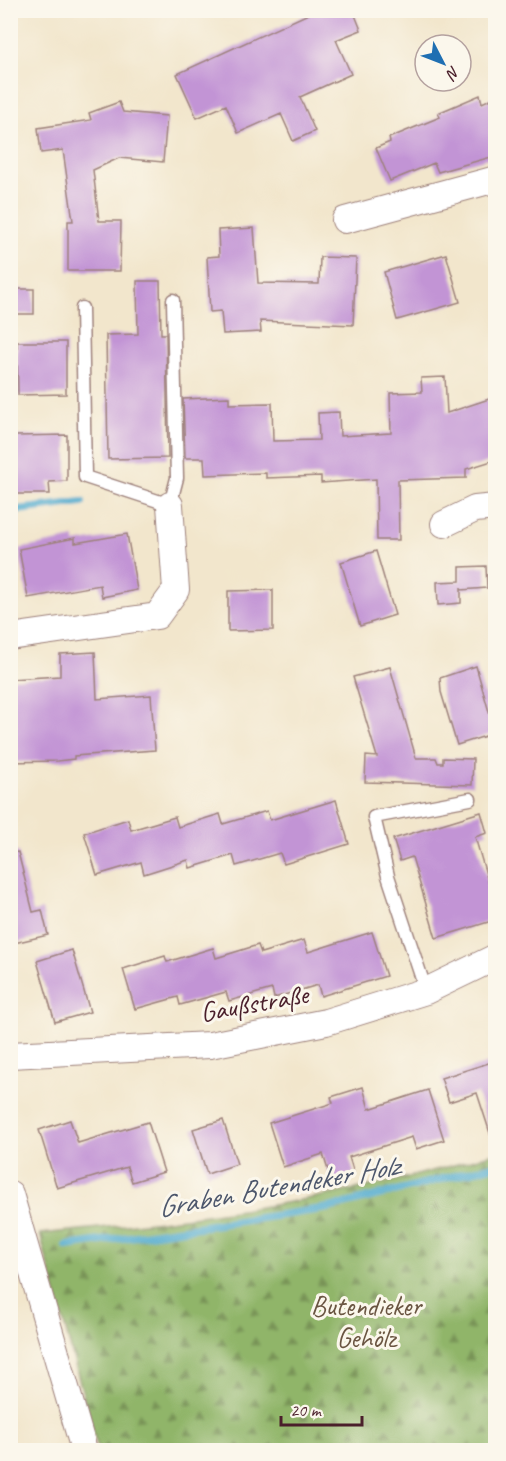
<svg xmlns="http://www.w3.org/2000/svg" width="506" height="1461" viewBox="0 0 506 1461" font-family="Caveat,sans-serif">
<defs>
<pattern id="forest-firs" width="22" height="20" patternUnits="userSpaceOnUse" patternTransform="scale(1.5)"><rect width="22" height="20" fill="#90b569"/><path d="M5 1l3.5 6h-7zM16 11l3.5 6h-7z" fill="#789357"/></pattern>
</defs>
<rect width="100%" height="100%" fill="#fbf7ec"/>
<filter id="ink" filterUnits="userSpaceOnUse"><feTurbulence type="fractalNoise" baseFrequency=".0167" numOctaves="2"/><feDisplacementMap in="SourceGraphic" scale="12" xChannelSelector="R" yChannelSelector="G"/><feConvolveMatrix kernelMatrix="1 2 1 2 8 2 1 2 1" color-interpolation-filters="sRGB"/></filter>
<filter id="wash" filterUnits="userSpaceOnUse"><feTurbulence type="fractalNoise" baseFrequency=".008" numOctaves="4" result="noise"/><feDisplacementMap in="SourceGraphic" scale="24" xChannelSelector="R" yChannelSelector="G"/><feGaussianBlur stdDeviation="1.35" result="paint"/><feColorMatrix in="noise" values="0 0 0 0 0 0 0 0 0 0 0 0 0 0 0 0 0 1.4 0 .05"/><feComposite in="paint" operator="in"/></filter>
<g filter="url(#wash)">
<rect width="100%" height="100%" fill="#f2e6cc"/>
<!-- forest -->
<path fill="url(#forest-firs)" stroke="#6d6a4a" stroke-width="1.5" d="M495,1153V1450H98L40,1234C197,1219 344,1200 495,1153Z"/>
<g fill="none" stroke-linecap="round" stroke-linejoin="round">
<!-- stream -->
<path stroke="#51abce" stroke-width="8" d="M10,511L82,502
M67,1246L329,1208L496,1165"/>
</g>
<g id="blocks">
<!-- building -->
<path fill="#c294d5" d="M317,10H353L361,30L336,40L351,74L300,97L315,131L293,141L281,114L238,133L226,105L197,118L177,74Z
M480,95L482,103L495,97V156L438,172L434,163L390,181L376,148L390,142L389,138L440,117L438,113Z
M119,102L123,112L167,116L163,162L119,158L93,170L99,221H121L120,271H68V221H73L63,150L41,153L38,128L91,120L89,113Z
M254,228L258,283L319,284L320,257L356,258L353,325L260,321L261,332L223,334L221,311L210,312L207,257L219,256L218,230Z
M446,254L460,302L397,320L384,272Z
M137,281H160L161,334H166L168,458L108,459L106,335L138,334Z
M10,289H34V314H10Z
M17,342H66V394L18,395Z
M445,377L447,413L492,398L495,411V460L466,469V478L398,480L399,540H377L376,479L321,483V476L266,478V473L205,475L204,458H185L183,399L229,397V404L272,403L273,441L319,440L318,413L339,412L340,436L391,433L390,393L422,392L421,378Z
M67,435V481L49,482L50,494H10V462H15V436Z
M127,534L137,590L102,597L100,585L28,598L19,549L75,538V543Z
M376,551L395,615L360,626L341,562Z
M486,566L487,588L461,590V587V603L438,605L437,582L460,581V567Z
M273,590V630L228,631V591Z
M95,652L97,699L151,695L155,750L74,756V759L57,761L10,762V679L60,676V654Z
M476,666L495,733L457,745L441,692L440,678Z
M390,667L416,758H436L438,763H443V758L473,759L472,785L365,782L366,756L377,757L353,677Z
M336,800L349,844L284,864L280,853L236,866L233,855L190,868L188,860L144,874L141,862L97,875L84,833L128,819L131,830L175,817L178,827L220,814L223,824L267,811L270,820Z
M481,812L487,833L475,837L495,905V920L436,938L412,857L400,861L393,839Z
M18,852L33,912L42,910L48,935L10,944V853Z
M372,932L386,976L321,996L318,985L274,998L272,989L229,1001L226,992L180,1005L178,997L135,1009L123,969L165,956L167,962L213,948L216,958L258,945L261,953L304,940L308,952Z
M72,950L90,1012L55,1022L37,961Z
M495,1061V1135L491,1136L477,1093L449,1102L441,1078Z
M363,1087L369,1109L428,1090L444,1140L416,1149L412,1137L349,1157L354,1173L331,1180L323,1154L283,1167L269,1123L333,1103L331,1097Z
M70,1120L78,1143L148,1122L164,1172L132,1182L127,1167L57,1188L39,1130Z
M223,1120L237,1164L207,1174L193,1129Z"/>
</g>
</g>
<g filter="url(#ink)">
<use href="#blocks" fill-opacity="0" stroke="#9e827c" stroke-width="1.5"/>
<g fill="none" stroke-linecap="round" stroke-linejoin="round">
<!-- service casing -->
<g stroke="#9e827c" stroke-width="15">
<path id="service" d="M82,308L85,477L170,505L177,478L173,300
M426,991L388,876L374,817L470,799"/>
</g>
<!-- minor casing -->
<g stroke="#9e827c" stroke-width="28">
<path id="minor" d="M345,220L496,179
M444,524L475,509L496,507
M10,637L157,616L176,590L170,505
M10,1055L210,1045L326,1022L426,991L496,957
M10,1194L84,1450"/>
</g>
<!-- service -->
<use href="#service" stroke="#fff" stroke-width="12"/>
<!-- minor -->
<use href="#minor" stroke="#fff" stroke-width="26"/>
</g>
</g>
<g text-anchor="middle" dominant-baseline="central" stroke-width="6" stroke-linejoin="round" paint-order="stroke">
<!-- street labels -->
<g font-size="28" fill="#4a1f2b" stroke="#fbf7ec">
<text transform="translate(254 1003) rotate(-10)">Gaußstraße</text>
</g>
<!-- park labels -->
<g font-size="28" fill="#6a5542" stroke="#fbf7ec">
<text x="366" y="1305">Butendieker<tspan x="366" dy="32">Gehölz</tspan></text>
</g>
<!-- water labels -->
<g font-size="30" font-style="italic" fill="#4d576c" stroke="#fbf7ec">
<text transform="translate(278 1186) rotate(-10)">Graben Butendeker Holz</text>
</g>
</g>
<!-- margin -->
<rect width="506" height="1461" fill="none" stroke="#fbf7ec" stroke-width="36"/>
<!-- north arrow -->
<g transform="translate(443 63) rotate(132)"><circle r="28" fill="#fbf7ec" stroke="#b4a19f" stroke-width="1.5"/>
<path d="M0-4.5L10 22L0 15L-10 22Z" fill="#1f6fb2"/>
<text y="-9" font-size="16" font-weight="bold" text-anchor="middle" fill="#4a1f2b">N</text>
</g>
<!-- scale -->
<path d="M281 1416v9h81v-9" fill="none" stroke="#4a1f2b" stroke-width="3"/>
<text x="290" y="1416" font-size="18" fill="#4a1f2b" stroke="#fbf7ec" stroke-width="4.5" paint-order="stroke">20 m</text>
</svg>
